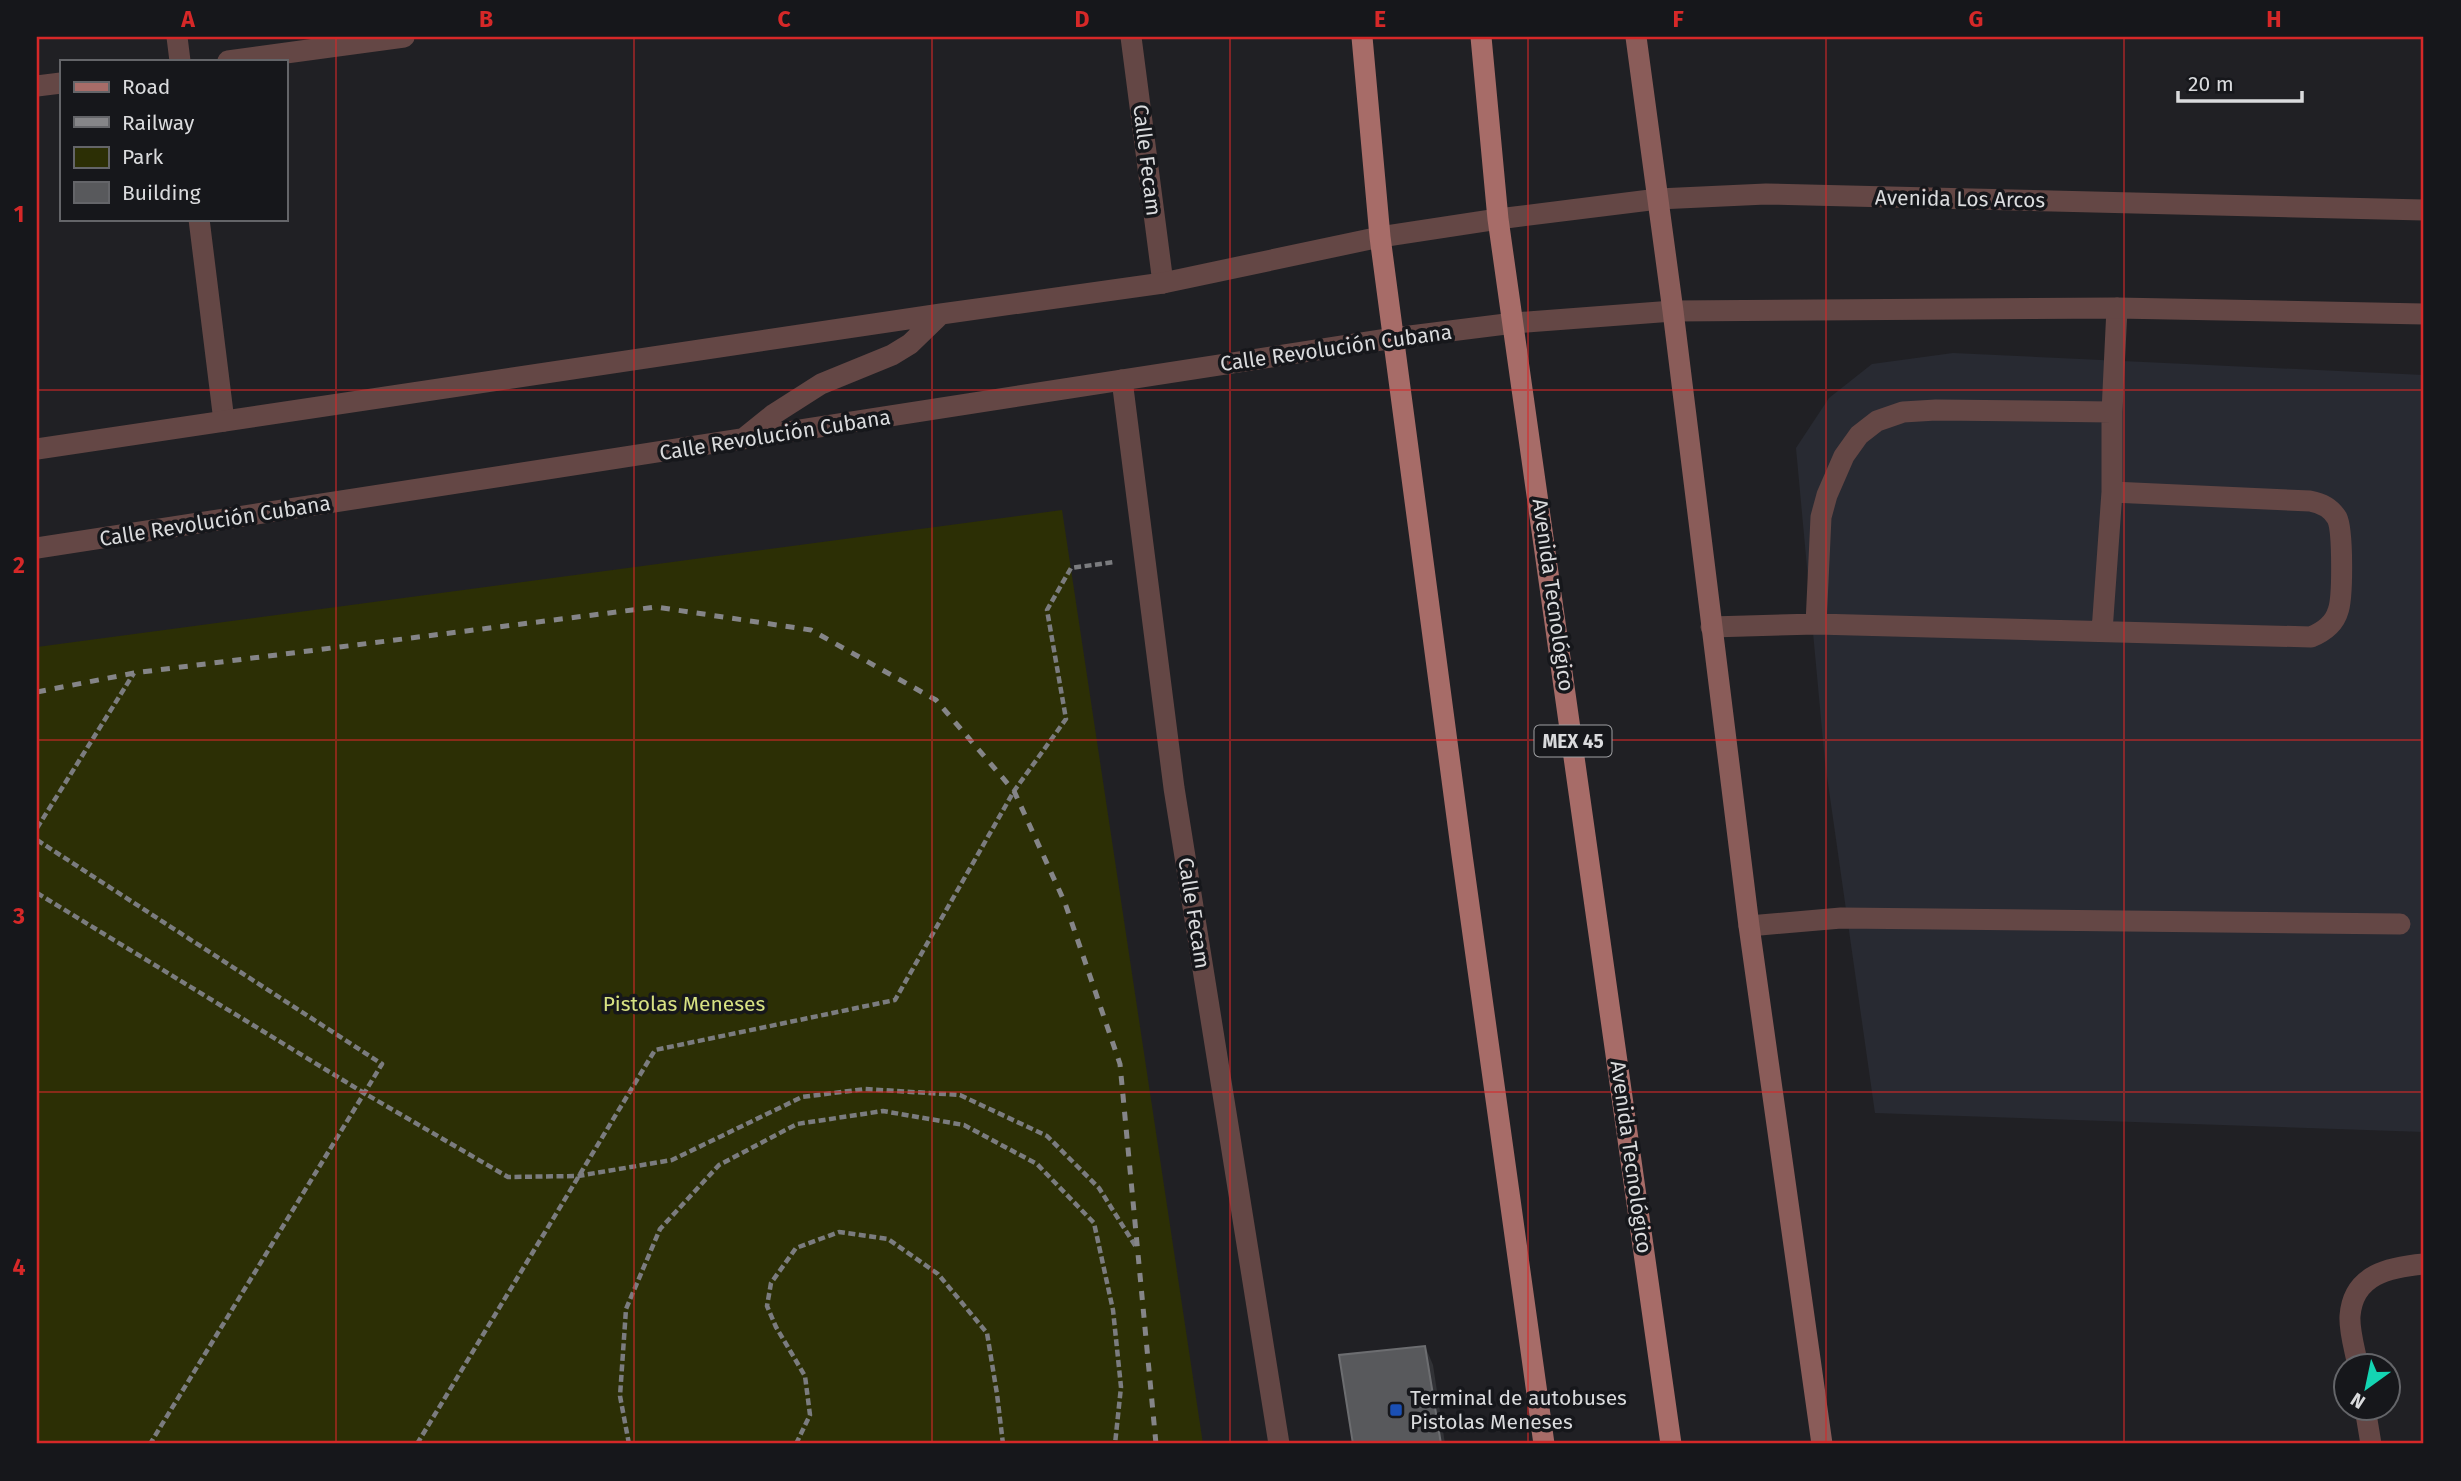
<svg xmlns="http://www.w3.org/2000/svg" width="2461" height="1481" viewBox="0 0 2461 1481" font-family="'Fira Sans',sans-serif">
<rect width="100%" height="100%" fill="#202024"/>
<!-- built -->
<path fill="#282a32" d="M1953,353L2424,375V1132L1875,1113L1825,762L1796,448L1829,398L1872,364Z"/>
<!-- green -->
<path fill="#2c2f05" d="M1062,510L1203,1444H37V647Z"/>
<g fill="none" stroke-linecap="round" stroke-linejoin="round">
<!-- path -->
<path stroke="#7b7c7f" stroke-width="4.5" stroke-dasharray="7 3.5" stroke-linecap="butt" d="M37,828L134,673
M37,840L382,1064L150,1444
M37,893L364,1093L508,1177L578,1176L672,1160L802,1097L865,1089L960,1095L1047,1136L1099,1188L1136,1247
M417,1444L655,1050L895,1000L1014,791L1066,719L1047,610L1071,568L1114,562
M629,1444L620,1396L626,1309L660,1229L719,1165L797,1124L883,1111L964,1125L1037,1164L1094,1223L1113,1310L1121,1387L1115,1444
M796,1444L810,1415L805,1376L776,1327L767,1306L771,1283L796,1248L839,1232L888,1239L938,1274L987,1333L997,1394L1003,1444"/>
<!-- service -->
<path stroke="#644745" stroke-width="21" d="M1816,624L1821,517L1827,495L1844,456L1859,435L1877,421L1903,412L1936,410L2112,412
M1711,627L1816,624L2311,637C2323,632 2334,625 2338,611C2343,598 2343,530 2337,518C2331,508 2321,503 2310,501L2112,492V412L2117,308
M2102,631L2112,492
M1749,926L1841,918L2400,924"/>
<!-- minor -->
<path stroke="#644745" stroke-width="21" d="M177,37L180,61
M1131,37L1163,283
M228,61L404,37
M37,86L61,83
M199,219L224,421
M1122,380L1174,788L1279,1444
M2358,1366C2355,1350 2349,1331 2350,1316C2353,1274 2390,1267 2424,1264
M2365,1408L2371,1444"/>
<!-- tertiary -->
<path stroke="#644745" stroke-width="21" d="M743,439L774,414L821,384L892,355L910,344L941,314
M37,449L941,314L1163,283L1380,237L1498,219L1658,199L1766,194L2424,210
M37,548L1394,338L1514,323L1673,311L2117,308L2424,314"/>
<!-- secondary -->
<path stroke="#8a5c59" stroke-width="21" d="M1636,37L1673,311L1749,926L1822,1444"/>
<!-- primary -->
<path stroke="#a76c68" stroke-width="21" d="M1362,37L1380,237L1462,855L1544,1444
M1481,37L1498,219L1671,1444"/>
<!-- rail -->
<path stroke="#858588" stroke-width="5" stroke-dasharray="9 9" stroke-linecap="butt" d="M37,692L134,673L656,607L811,630L936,700L1014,791L1065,903L1120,1064L1156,1444"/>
</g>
<!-- shaded-wall -->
<path fill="#313236" d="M1425,1346L1433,1365L1445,1444H1441Z"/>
<!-- building -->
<path fill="#58595c" stroke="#6c6d70" stroke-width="2" d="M1425,1346L1441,1444H1353L1339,1355Z"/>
<!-- grid -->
<path fill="none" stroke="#d62828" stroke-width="2" stroke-opacity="0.55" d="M336,37V1444M634,37V1444M932,37V1444M1230,37V1444M1528,37V1444M1826,37V1444M2124,37V1444M37,390H2424M37,740H2424M37,1092H2424"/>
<!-- markers -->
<rect fill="#1a4fb4" stroke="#16171b" stroke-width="2.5" x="1389" y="1403" width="14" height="14" rx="3.5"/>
<g text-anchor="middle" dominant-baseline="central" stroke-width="7" stroke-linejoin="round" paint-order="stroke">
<!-- shield labels -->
<rect fill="#16171b" stroke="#9fa0a3" stroke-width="2" x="1534.5" y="725.5" width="77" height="31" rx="5"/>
<g font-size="19" font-weight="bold" fill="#dadbdd">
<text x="1573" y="741">MEX 45</text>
</g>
<!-- street labels -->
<g font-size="21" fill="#dadbdd" stroke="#16171b">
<text transform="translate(1147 160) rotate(83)">Calle Fecam</text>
<text transform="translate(1960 199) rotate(1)">Avenida Los Arcos</text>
<text transform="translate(1336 348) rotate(-8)">Calle Revolución Cubana</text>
<text transform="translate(775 435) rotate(-9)">Calle Revolución Cubana</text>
<text transform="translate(215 521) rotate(-9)">Calle Revolución Cubana</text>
<text transform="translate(1553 595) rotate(82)">Avenida Tecnológico</text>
<text transform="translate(1194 913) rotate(81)">Calle Fecam</text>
<text transform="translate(1631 1157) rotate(82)">Avenida Tecnológico</text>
</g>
<!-- park labels -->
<g font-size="21" fill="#d8e283" stroke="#16171b">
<text x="684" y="1004">Pistolas Meneses</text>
</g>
<!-- poi labels -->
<g font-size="21" fill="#dadbdd" stroke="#16171b" text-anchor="start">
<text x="1410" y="1398">Terminal de autobuses<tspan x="1410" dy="24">Pistolas Meneses</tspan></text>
</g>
</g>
<!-- border -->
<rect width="2461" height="1481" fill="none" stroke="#16171b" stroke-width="77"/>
<!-- legend -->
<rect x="60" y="60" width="228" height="161" fill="#16171b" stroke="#646569" stroke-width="2"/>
<rect x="74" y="82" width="35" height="10" fill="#a76c68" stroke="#646569" stroke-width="2"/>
<text x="122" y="94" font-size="21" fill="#dadbdd">Road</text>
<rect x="74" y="117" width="35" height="10" fill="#858588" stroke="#646569" stroke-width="2"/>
<text x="122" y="130" font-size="21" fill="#dadbdd">Railway</text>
<rect x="74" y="147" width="35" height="21" fill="#2c2f05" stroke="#646569" stroke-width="2"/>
<text x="122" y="164" font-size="21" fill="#dadbdd">Park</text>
<rect x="74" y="182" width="35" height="21" fill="#58595c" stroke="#646569" stroke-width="2"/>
<text x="122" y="200" font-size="21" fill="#dadbdd">Building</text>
<!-- north arrow -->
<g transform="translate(2367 1387) rotate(213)"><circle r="33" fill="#16171b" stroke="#646569" stroke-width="2"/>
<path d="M0-5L12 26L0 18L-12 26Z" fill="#14d5b3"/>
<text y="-10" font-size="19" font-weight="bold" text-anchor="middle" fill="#dadbdd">N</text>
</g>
<!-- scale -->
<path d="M2178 91v10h124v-10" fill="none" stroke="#dadbdd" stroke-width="3.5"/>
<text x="2188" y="91" font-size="21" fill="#dadbdd" stroke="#16171b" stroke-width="5" paint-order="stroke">20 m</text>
<rect x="38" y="38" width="2384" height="1404" fill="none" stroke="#d62828" stroke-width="2.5"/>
<g font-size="23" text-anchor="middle" font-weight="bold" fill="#d62828">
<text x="188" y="27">A</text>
<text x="486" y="27">B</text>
<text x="784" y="27">C</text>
<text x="1082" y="27">D</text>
<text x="1380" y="27">E</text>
<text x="1678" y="27">F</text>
<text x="1976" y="27">G</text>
<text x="2274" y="27">H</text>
<text x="19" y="222">1</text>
<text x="19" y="573">2</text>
<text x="19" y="924">3</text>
<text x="19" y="1275">4</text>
</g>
</svg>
